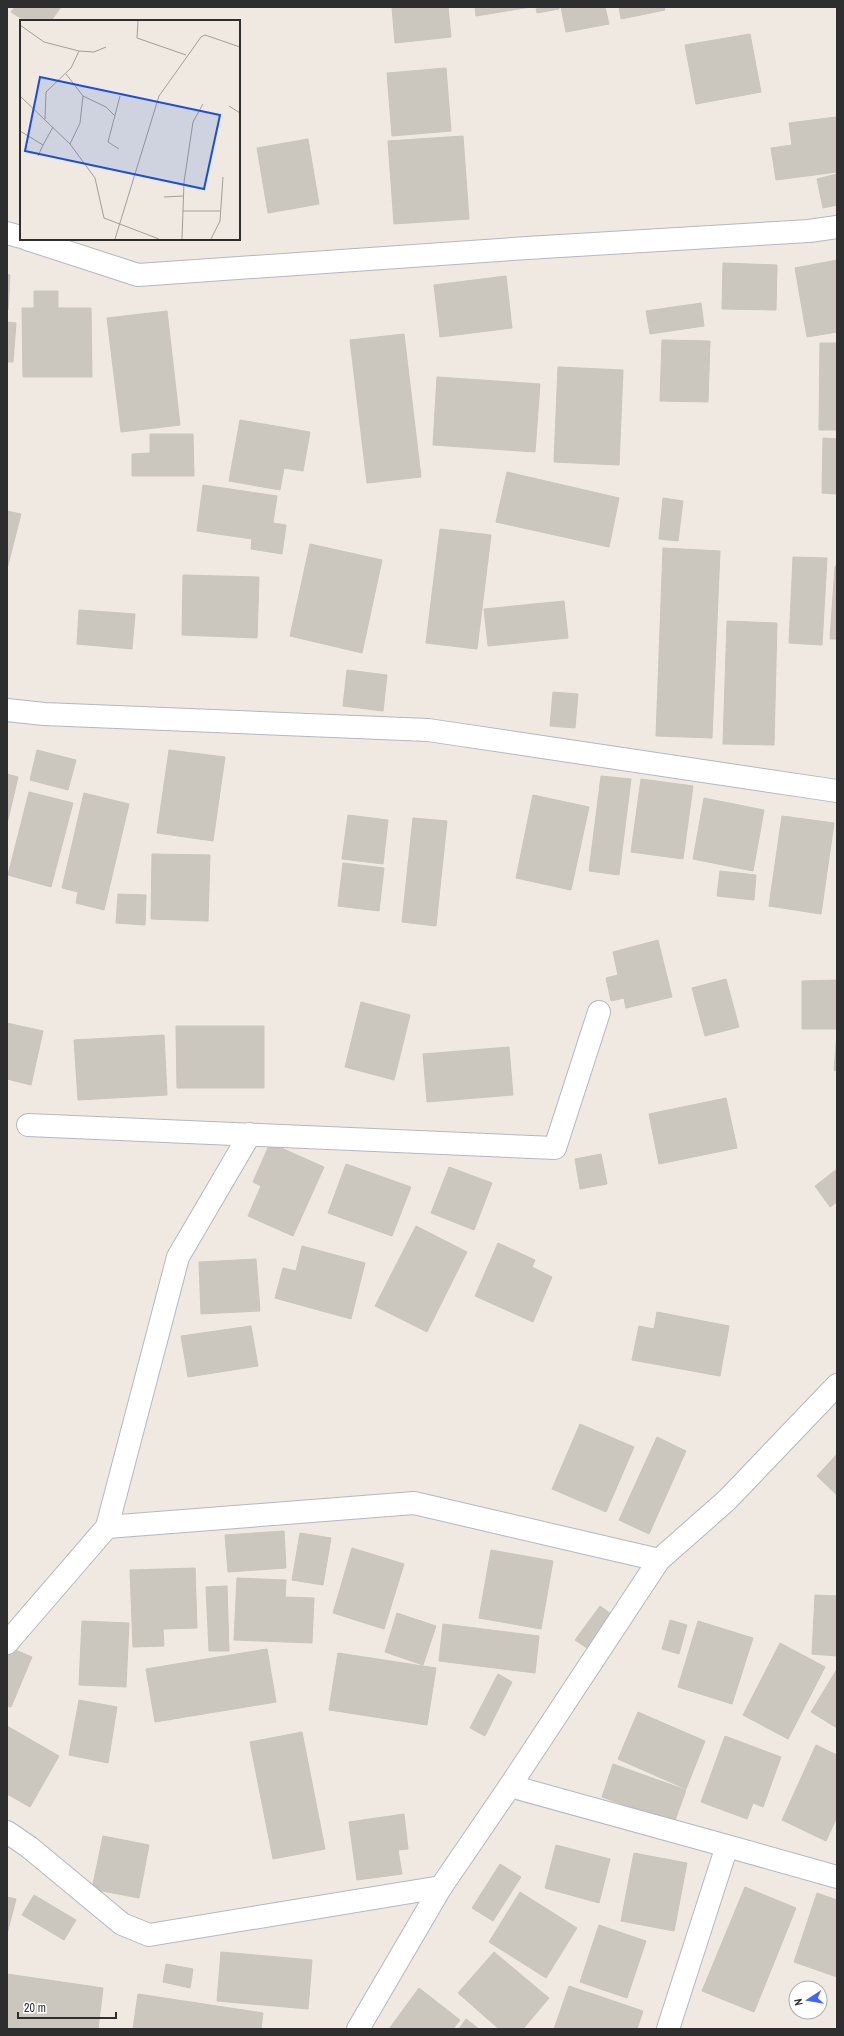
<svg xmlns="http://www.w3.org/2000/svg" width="844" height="2036" viewBox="0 0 844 2036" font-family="'Archivo Narrow',sans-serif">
<rect width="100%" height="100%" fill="#efe9e1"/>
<!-- building -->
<path fill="#cbc7bf" stroke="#cbc5ba" d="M15,7H61L51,21H25L11,12Z
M392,7H448L451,37L395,43Z
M475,7H531L476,16Z
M536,7H559V9L537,13Z
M561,7H605L609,24L566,32Z
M619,7H664L665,10L621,19Z
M750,34L761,92L696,104L685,45Z
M446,68L451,131L392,136L387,73Z
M836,117L837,172L776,180L771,148L792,145L789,123Z
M463,136L469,219L394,224L388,141Z
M308,139L319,204L268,213L257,148Z
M837,174V205L823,208L817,179Z
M837,260V332L807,337L795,268Z
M723,263L777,265L776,310L722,309Z
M7,274L10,275L8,310H7Z
M506,276L512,328L440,337L434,285Z
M34,291H58V308H91L92,377H23L22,308H34Z
M701,303L704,326L650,334L646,311Z
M167,311L180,425L121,432L107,318Z
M7,322L16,323L13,362H7Z
M404,334L421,477L367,483L350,340Z
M662,340L710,341L708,402L660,401Z
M820,343H837V430H819Z
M558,367L623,370L619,465L554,462Z
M437,377L540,384L535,452L433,445Z
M240,420L310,432L303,471L284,468L280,490L229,481Z
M150,434H193L194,476H132V454L150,453Z
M823,438L837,439V494L822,493Z
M507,472L619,498L609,547L496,522Z
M203,485L277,496L273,523L286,525L282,554L251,549L252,539L197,531Z
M663,498L683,501L678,541L659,539Z
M7,511L21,514L7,569Z
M440,529L491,535L477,649L426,643Z
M310,544L382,560L362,653L290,636Z
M663,548L720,551L712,738L656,736Z
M793,557L827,558L822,645L789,643Z
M835,566H837V639H830Z
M183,575L259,577L257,638L182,635Z
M564,601L568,638L488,646L484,609Z
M79,610L135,614L132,649L77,644Z
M727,621L777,623L774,745L723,744Z
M347,670L387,675L383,711L343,706Z
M553,692L578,694L575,728L550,726Z
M37,750L76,760L68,790L30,780Z
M169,750L225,757L213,841L157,833Z
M7,774L18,777L7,824Z
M601,776L631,779L619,875L589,871Z
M641,779L693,786L683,859L631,852Z
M29,792L73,803L51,887L8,875Z
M84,793L129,804L104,910L76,903L78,892L62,888Z
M533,795L589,807L571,890L516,878Z
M704,798L764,810L753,871L693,859Z
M348,815L388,820L383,864L342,859Z
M782,816L834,823L821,914L769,906Z
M413,818L447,821L436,926L402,922Z
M152,854L210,855L208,921L151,919Z
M343,863L384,868L379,911L338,906Z
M720,871L756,875L754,900L717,896Z
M118,894L146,895L145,925L116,923Z
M658,940L672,997L626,1008L624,998L611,1001L606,978L618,975L613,952Z
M726,979L739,1027L705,1036L692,988Z
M837,980V1029H802V981Z
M361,1002L410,1015L394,1080L345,1067Z
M7,1023L43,1031L31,1085L7,1079Z
M176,1026H264V1088H177Z
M837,1034V1071L834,1070Z
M164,1035L167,1095L78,1100L74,1040Z
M509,1047L513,1095L427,1102L423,1054Z
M726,1098L737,1148L659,1164L649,1114Z
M270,1143L324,1167L293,1236L248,1216L261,1186L253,1182Z
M601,1154L607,1184L580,1189L575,1159Z
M346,1164L411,1187L392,1236L328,1213Z
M449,1167L492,1183L474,1230L431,1213Z
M837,1169V1202L830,1207L815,1186Z
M416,1226L467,1252L427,1332L375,1306Z
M498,1243L535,1260L532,1267L552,1277L533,1322L475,1296Z
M302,1246L365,1263L351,1319L275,1298L283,1268L296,1271Z
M256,1259L260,1311L201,1314L199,1262Z
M657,1312L729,1326L720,1376L632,1360L639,1326L654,1329Z
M251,1326L258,1366L188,1377L181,1336Z
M580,1424L634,1447L606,1512L552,1489Z
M657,1437L686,1451L649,1534L619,1520Z
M837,1454V1495L817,1476Z
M284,1531L286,1568L228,1572L225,1535Z
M300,1533L331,1538L323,1585L292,1580Z
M352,1548L404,1564L384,1629L333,1613Z
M491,1550L553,1561L541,1629L479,1618Z
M195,1568L197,1628L163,1629L164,1646L133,1647L130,1570Z
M237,1578L286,1580L285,1597L314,1598L312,1643L234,1640Z
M227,1586L229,1651H209L206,1587Z
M815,1595L837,1596V1656L812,1654Z
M600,1606L614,1616L590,1650L575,1640Z
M397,1613L436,1626L423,1665L385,1652Z
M670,1620L687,1625L679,1654L662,1649Z
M82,1621L129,1623L126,1687L79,1685Z
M698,1621L753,1638L732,1704L678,1687Z
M443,1624L539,1636L535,1673L439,1661Z
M780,1643L825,1667L788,1739L743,1715Z
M11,1648L32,1657L11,1707L7,1706V1659Z
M267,1649L276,1702L155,1722L146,1669Z
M338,1653L436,1668L427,1725L329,1710Z
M837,1669V1728L811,1712Z
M498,1674L512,1682L485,1736L470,1728Z
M79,1700L117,1707L108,1763L69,1755Z
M638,1712L705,1741L686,1789L618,1759Z
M7,1726L59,1756L30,1807L7,1794Z
M302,1732L325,1849L273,1859L250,1742Z
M725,1736L781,1757L763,1807L753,1803L747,1819L701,1802Z
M816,1745L837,1755V1817L826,1841L782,1820Z
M613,1764L686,1790L674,1823L602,1797Z
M404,1814L408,1849L398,1850L402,1874L357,1880L349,1822Z
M103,1836L149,1845L139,1898L92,1889Z
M556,1845L610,1859L599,1903L545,1888Z
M634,1853L687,1863L674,1931L621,1921Z
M500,1864L521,1877L493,1921L472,1908Z
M745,1887L796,1908L754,2012L702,1991Z
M520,1892L577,1928L546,1978L489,1942Z
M817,1893L837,1900V1977L794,1962Z
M34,1895L76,1920L64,1940L22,1915Z
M7,1897L16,1899L7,1934Z
M599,1925L646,1941L627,1998L580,1982Z
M221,1952L312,1960L308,2009L217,2001Z
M494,1952L549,1998L523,2029H499L458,1993Z
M166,1964L193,1969L190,1988L163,1982Z
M7,1974L103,1988L98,2029H7Z
M569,1986L643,2011L637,2029H554Z
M419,1988L460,2020L453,2029H389Z
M138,1994L263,2013L261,2029H133Z
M466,2019L479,2029H459Z"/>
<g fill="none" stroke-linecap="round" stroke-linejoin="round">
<!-- street casing -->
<g stroke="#b4b7c1" stroke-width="24">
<path id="street" d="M7,233L21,237
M27,239L138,275L527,248L809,231L837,227
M7,710L44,714L428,730L837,791
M28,1125L555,1148L599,1012
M250,1134L178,1257L107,1527L414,1503L659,1560
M7,1643L107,1527
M510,1786L727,1846L668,2029
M7,1832L29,1847L122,1924L149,1935L441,1887
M727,1846L837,1877"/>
</g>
<!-- secondary casing -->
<g stroke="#b4b7c1" stroke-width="24">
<path id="secondary" d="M358,2029L441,1887L510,1786L659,1560L727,1500L837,1385"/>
</g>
<!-- street -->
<use href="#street" stroke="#fff" stroke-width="22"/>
<!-- secondary -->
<use href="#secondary" stroke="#fff" stroke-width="22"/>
</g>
<!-- overview -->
<g transform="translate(20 20)">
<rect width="220" height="220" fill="#efe9e1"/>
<path fill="none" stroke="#a29e99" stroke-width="1" d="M118,1L117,18L166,35M0,5L24,22L59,31L74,32L86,27M46,54L63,76M0,76L50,124L75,158L84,198L139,219M209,86L220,93M25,99L26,72L51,48L59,31M0,111L23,125L33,107M50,124L60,103L63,76L86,87L95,96M99,129L88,122L100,76M18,136L23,125M144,177L163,176M163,191H200M95,219L139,76L181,17L185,15L220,27M162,219L164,162L173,102L183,84M191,219L200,201L203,157"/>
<path fill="#1d4ed8" fill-opacity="0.15" stroke="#1d4ed8" stroke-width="2" d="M20,57L200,95L184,169L5,131Z"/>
<rect width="220" height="220" fill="none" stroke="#2e2e2e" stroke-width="2"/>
</g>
<!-- border -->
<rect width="844" height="2036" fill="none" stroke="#2e2e2e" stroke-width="16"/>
<!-- north arrow -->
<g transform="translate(808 2000) rotate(258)"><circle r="19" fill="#ffffff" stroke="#ababab"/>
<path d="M0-3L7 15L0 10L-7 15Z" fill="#4264fb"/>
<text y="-6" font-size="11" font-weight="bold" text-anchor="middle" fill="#2e2e2e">N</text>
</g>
<!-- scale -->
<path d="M18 2012v6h98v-6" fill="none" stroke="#2e2e2e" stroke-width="2"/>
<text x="24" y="2012" font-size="12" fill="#2e2e2e" stroke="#ffffff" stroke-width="3" paint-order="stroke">20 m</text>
</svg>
